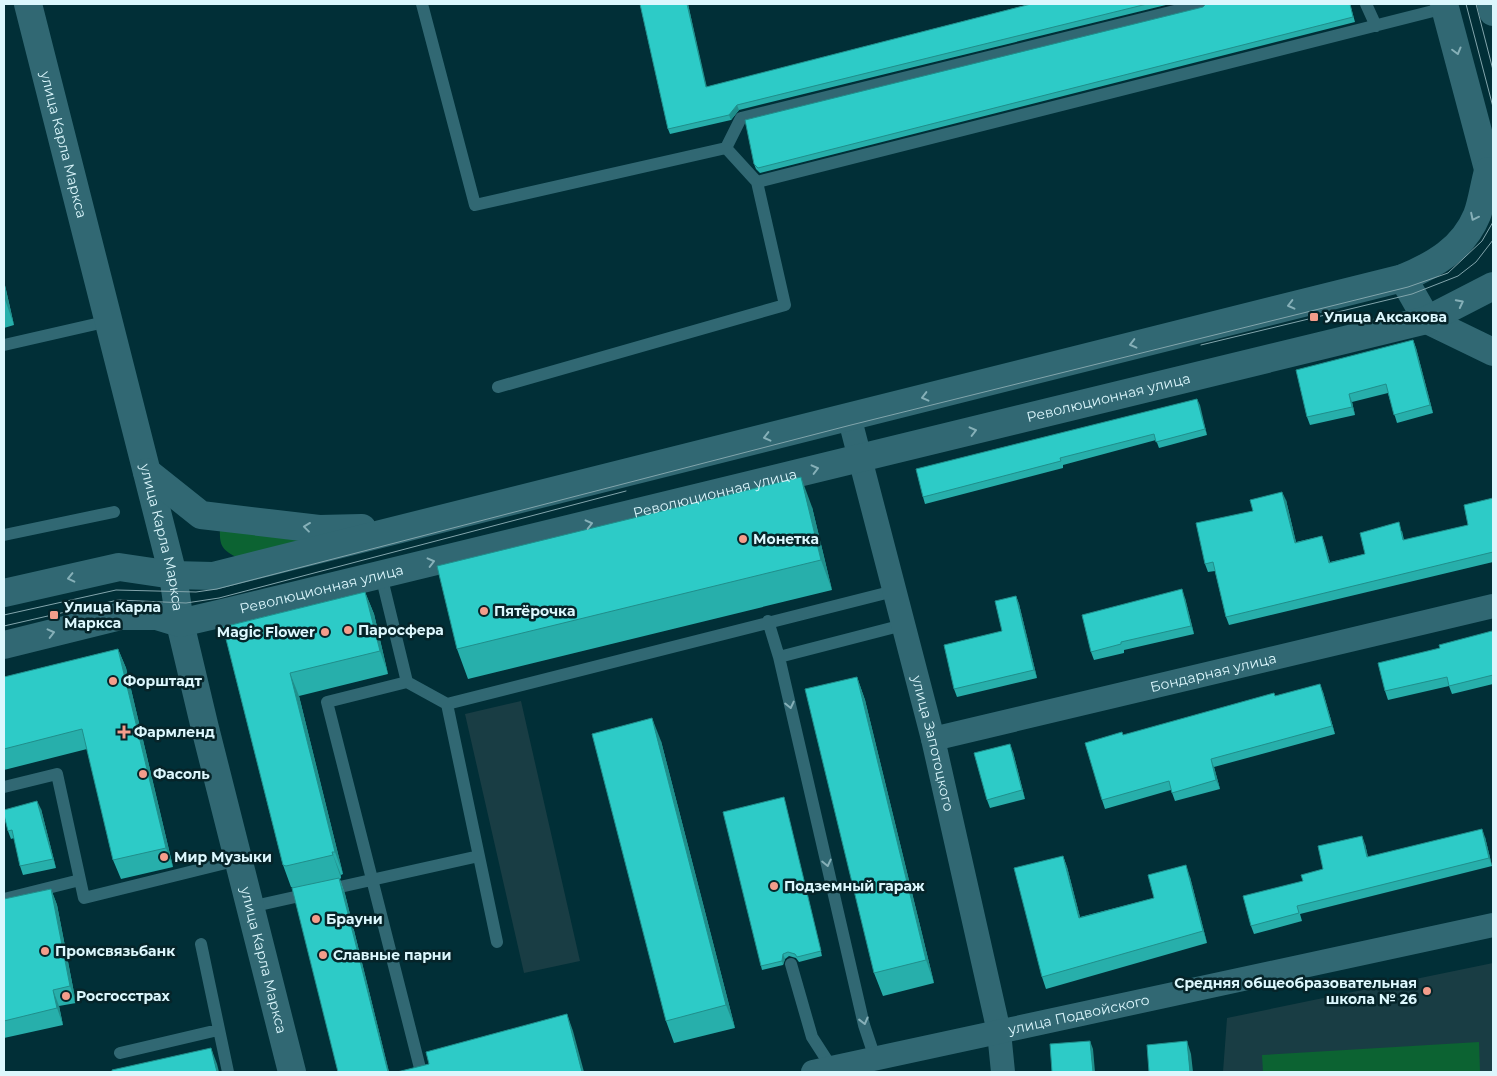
<svg xmlns="http://www.w3.org/2000/svg" width="1497" height="1076" viewBox="0 0 1497 1076" font-family="Montserrat,sans-serif">
<rect width="100%" height="100%" fill="#012f37"/>
<!-- built -->
<path fill="#193d44" d="M521,701L580,961L524,973L465,714Z
M1493,963V1072H1223L1227,1018Z"/>
<!-- green -->
<path fill="#0c6332" d="M220,527L313,539L240,559C223,550 219,548 220,527Z
M1479,1042L1480,1072H1263L1262,1055Z"/>
<g fill="none" stroke-linecap="round" stroke-linejoin="round">
<!-- lane -->
<path stroke="#316873" stroke-width="12" d="M422,4L475,205L726,148L741,118L1203,4
M1366,4L1376,26
M726,148L757,182
M4,345L109,321
M498,387L785,305L757,182L1445,8
M4,535L114,512
M381,575L407,682L327,702L421,1072
M768,621L779,657L903,625
M779,657L864,1025L875,1058
M407,682L447,704
M4,787L57,774L84,898L238,860
M4,899L80,880
M250,907L479,856
M497,942L447,704L894,591
M201,944L228,1072
M791,964L812,1037L832,1068
M120,1053L218,1030"/>
<!-- street -->
<g stroke="#316873" stroke-width="24">
<path id="s1" d="M849,416L933,739L999,1032L1003,1072"/>
<path id="s2" d="M933,739L1493,606"/>
<path id="s3" d="M813,1072L1493,925"/>
</g>
<!-- secondary -->
<g stroke="#316873" stroke-width="28">
<path id="s4" d="M28,4L173,575L180,623L204,724L292,1072"/>
<path d="M1444,4L1493,188"/>
<path d="M1491,4L1493,12"/>
<path d="M1403,278L1427,320L1493,352"/>
<path d="M147,472L201,515L319,529L362,528"/>
<path d="M4,593L119,567L173,575L213,576L1403,278C1434,265 1463,249 1477,215C1482,202 1484,185 1488,171"/>
<path id="s5" d="M4,645L121,616H157L180,623L223,613L1427,320L1493,286"/>
</g>
<!-- tram -->
<path stroke="#82a5ac" stroke-width="1" d="M1466,4L1493,107
M1476,4L1493,70
M1201,345L1412,294L1458,276L1476,262L1493,240
M4,615L116,590L196,592L217,589L851,425L1408,287L1448,273L1482,241L1493,222
M4,626L118,600L186,603L219,598L626,491"/>
</g>
<!-- wall -->
<path fill="#27afab" d="M640,4H688L706,87L1031,4H1170L739,110L731,120L670,134L668,129Z
M1350,4L1355,22L760,173L756,169L754,164L1203,7Z
M4,281L14,325L4,328Z
M1413,340L1416,348L1433,413L1397,423L1388,393L1352,402L1355,415L1310,425L1307,417Z
M1197,399L1207,435L1159,448L1156,440L1063,465V468L925,504L923,497Z
M1286,500L1296,542L1322,536L1330,562L1365,554L1402,531L1404,540L1468,525L1493,500V562L1229,625L1226,617L1215,571L1208,572L1205,564L1253,511Z
M812,507L832,590L468,679L457,649Z
M365,592L374,614L388,674L299,696L343,874L341,875V878L340,879L345,894L389,1072H338L293,888L291,887L283,865L223,627Z
M1016,596L1019,604L1037,678L957,697L954,689L1002,631Z
M1185,598L1194,634L1124,650V653L1094,660L1091,652Z
M1493,634V684L1452,694L1449,686L1388,700L1385,691L1440,648Z
M118,649L126,668L173,867L121,879L113,860L87,749L4,770V677Z
M857,677L865,700L934,983L883,996L874,973Z
M1323,692L1335,734L1214,767L1220,789L1175,801L1171,790L1105,809L1102,800L1123,735L1275,696Z
M661,741L735,1028L674,1043L666,1021Z
M1013,752L1025,799L990,808L987,800Z
M785,802L822,956L799,962L796,958L789,956L785,959L783,965L762,970L761,966Z
M41,809L56,868L23,875L20,866L14,838L11,839L8,831Z
M1485,837L1492,866L1300,914L1302,921L1254,934L1251,926L1303,881L1365,844L1368,857Z
M1063,856L1067,867L1080,917L1154,898L1190,877L1207,943L1046,989L1042,977Z
M51,889L57,905L76,1003L59,1006L63,1025L4,1038V899Z"/>
<!-- shaded-wall -->
<path fill="#208e8b" d="M687,4H688L708,92L706,87Z
M737,105L739,110L731,120L729,115Z
M4,281L14,325L4,297Z
M1413,340L1416,348L1433,413L1430,405Z
M1349,394L1352,402L1355,415L1352,407Z
M1197,399L1200,405L1207,435L1205,429Z
M801,477L812,507L832,590L821,560Z
M1282,492L1286,500L1298,551L1295,543Z
M1322,536L1325,544L1332,571L1329,563Z
M1182,589L1185,598L1194,634L1191,626Z
M365,592L374,614L388,674L380,651Z
M1016,596L1019,604L1037,678L1034,670Z
M118,649L126,668L173,867L166,848Z
M290,673L299,696L343,874L335,852Z
M857,677L865,700L934,983L926,960Z
M1320,684L1323,692L1335,734L1332,726Z
M652,718L661,741L735,1028L726,1005Z
M1010,744L1013,752L1025,799L1022,790Z
M1211,759L1214,767L1220,789L1216,780Z
M784,797L785,802L822,956L821,951Z
M37,801L41,809L56,868L53,859Z
M1482,829L1485,837L1492,866L1489,858Z
M1362,836L1365,844L1370,866L1367,857Z
M332,852L341,875V878L333,855Z
M1063,856L1067,867L1083,929L1079,918Z
M1186,865L1190,877L1207,943L1203,931Z
M339,878L345,894L389,1072H388Z
M51,889L57,905L76,1003L70,986Z
M783,954L785,959L783,965L782,961Z
M53,990L59,1006L63,1025L57,1008Z
M567,1014L573,1031L584,1072H582Z
M1090,1041L1093,1049L1095,1072H1093Z
M1187,1041L1191,1054L1193,1072H1190Z
M211,1048L217,1064L219,1072H217Z"/>
<!-- building -->
<path fill="#2dcbc7" stroke="#208e8b" d="M640,4H687L706,87L1031,4H1147L737,105L729,115L668,129Z
M1206,4H1350L1353,17L758,168L754,164L745,120L1203,7Z
M1413,340L1430,405L1394,415L1386,384L1349,394L1352,407L1307,417L1296,370Z
M1197,399L1205,429L1156,442L1154,434L1060,458L1061,461L923,497L916,469Z
M801,477L821,560L457,649L437,566Z
M1282,492L1295,543L1322,536L1329,563L1365,554L1360,533L1399,522L1403,540L1468,525L1464,505L1493,498V552L1226,617L1213,562L1205,564L1196,523L1253,511L1250,500Z
M1182,589L1191,626L1121,642V644L1091,652L1082,615Z
M365,592L380,651L290,673L335,852H332L333,855L286,866L283,865L223,627Z
M1016,596L1034,670L954,689L944,645L1002,631L995,601Z
M1492,631L1493,634V675L1449,686L1447,677L1385,691L1378,663L1440,648L1439,645Z
M118,649L166,848L113,860L82,729L4,749V677Z
M857,677L926,960L874,973L805,689Z
M1320,684L1332,726L1211,759L1216,780L1172,793L1169,781L1102,800L1085,743L1122,732L1123,735L1274,693L1275,696Z
M652,718L726,1005L666,1021L592,734Z
M1010,744L1022,790L987,800L974,753Z
M784,797L821,951L797,957L795,954L788,952L783,954L782,961L761,966L723,812Z
M37,801L53,859L20,866L12,830L8,831L4,815V810Z
M1482,829L1489,858L1297,906L1299,913L1251,926L1243,896L1303,881L1301,875L1323,869L1318,846L1362,836L1367,857Z
M1063,856L1079,918L1154,898L1148,875L1186,865L1203,931L1042,977L1014,868Z
M339,878L388,1072H338L292,888Z
M51,889L70,986L53,990L57,1008L4,1021V899Z
M567,1014L582,1072H397L429,1064L426,1052Z
M1090,1041L1093,1072H1052L1050,1044Z
M1187,1041L1190,1072H1149L1147,1045Z
M211,1048L217,1072H112V1070Z"/>
<!-- one-way arrows -->
<defs><path id="oneway-chevron" d="M-2-3.5L2.5 0L-2 3.5" fill="none" stroke-width="1.6" stroke-linecap="round" stroke-linejoin="round" transform="scale(1.25)"/></defs>
<g stroke="#86b0b8">
<use href="#oneway-chevron" transform="translate(1457 51) rotate(75)"/>
<use href="#oneway-chevron" transform="translate(1474 217) rotate(116)"/>
<use href="#oneway-chevron" transform="translate(1460 303) rotate(-27)"/>
<use href="#oneway-chevron" transform="translate(1291 305) rotate(166)"/>
<use href="#oneway-chevron" transform="translate(1133 344) rotate(166)"/>
<use href="#oneway-chevron" transform="translate(925 397) rotate(166)"/>
<use href="#oneway-chevron" transform="translate(973 431) rotate(-14)"/>
<use href="#oneway-chevron" transform="translate(767 437) rotate(166)"/>
<use href="#oneway-chevron" transform="translate(815 469) rotate(-14)"/>
<use href="#oneway-chevron" transform="translate(589 524) rotate(-14)"/>
<use href="#oneway-chevron" transform="translate(307 527) rotate(-173)"/>
<use href="#oneway-chevron" transform="translate(431 562) rotate(-14)"/>
<use href="#oneway-chevron" transform="translate(71 578) rotate(167)"/>
<use href="#oneway-chevron" transform="translate(51 633) rotate(-14)"/>
<use href="#oneway-chevron" transform="translate(790 705) rotate(77)"/>
<use href="#oneway-chevron" transform="translate(827 863) rotate(77)"/>
<use href="#oneway-chevron" transform="translate(864 1021) rotate(76)"/>
</g>
<!-- markers -->
<g fill="#f49d8b" stroke="#062429" stroke-width="2">
<rect x="1309" y="312" width="10" height="10" rx="2.5"/>
<circle cx="743" cy="539" r="5"/>
<circle cx="484" cy="611" r="5"/>
<rect x="49" y="610" width="10" height="10" rx="2.5"/>
<circle cx="348" cy="630" r="5"/>
<circle cx="325" cy="632" r="5"/>
<circle cx="113" cy="681" r="5"/>
<path d="M121.5 724.5h5v5h5v5h-5v5h-5v-5h-5v-5h5z"/>
<circle cx="143" cy="774" r="5"/>
<circle cx="164" cy="857" r="5"/>
<circle cx="774" cy="886" r="5"/>
<circle cx="316" cy="919" r="5"/>
<circle cx="45" cy="951" r="5"/>
<circle cx="323" cy="955" r="5"/>
<circle cx="1427" cy="991" r="5"/>
<circle cx="66" cy="996" r="5"/>
</g>
<g text-anchor="middle" dominant-baseline="central" stroke-width="5" stroke-linejoin="round" paint-order="stroke">
<!-- street labels -->
<g font-size="14" fill="#dcf7fd" stroke="#062429">
<text stroke="none"><textPath href="#s4" startOffset="145">улица Карла Маркса</textPath></text>
<text stroke="none"><textPath href="#s5" startOffset="1136">Революционная улица</textPath></text>
<text stroke="none"><textPath href="#s5" startOffset="731">Революционная улица</textPath></text>
<text stroke="none"><textPath href="#s4" startOffset="550">улица Карла Маркса</textPath></text>
<text stroke="none"><textPath href="#s5" startOffset="326">Революционная улица</textPath></text>
<text stroke="none"><textPath href="#s2" startOffset="288">Бондарная улица</textPath></text>
<text stroke="none"><textPath href="#s1" startOffset="338">улица Запотоцкого</textPath></text>
<text stroke="none"><textPath href="#s4" startOffset="985">улица Карла Маркса</textPath></text>
<text stroke="none"><textPath href="#s3" startOffset="272">улица Подвойского</textPath></text>
</g>
<!-- poi labels -->
<g font-size="14" font-weight="bold" fill="#dcf7fd" stroke="#062429" text-anchor="start">
<text x="1324" y="317">Улица Аксакова</text>
<text x="753" y="539">Монетка</text>
<text x="64" y="607">Улица Карла<tspan x="64" dy="16">Маркса</tspan></text>
<text x="494" y="611">Пятёрочка</text>
<text x="358" y="630">Паросфера</text>
<text x="315" y="632" text-anchor="end">Magic Flower</text>
<text x="123" y="681">Форштадт</text>
<text x="134" y="732">Фармленд</text>
<text x="153" y="774">Фасоль</text>
<text x="174" y="857">Мир Музыки</text>
<text x="784" y="886">Подземный гараж</text>
<text x="326" y="919">Брауни</text>
<text x="55" y="951">Промсвязьбанк</text>
<text x="333" y="955">Славные парни</text>
<text x="1417" y="983" text-anchor="end">Средняя общеобразовательная<tspan x="1417" dy="16">школа № 26</tspan></text>
<text x="76" y="996">Росгосстрах</text>
</g>
</g>
<!-- border -->
<rect width="1497" height="1076" fill="none" stroke="#dcf7fd" stroke-width="10"/>
</svg>
